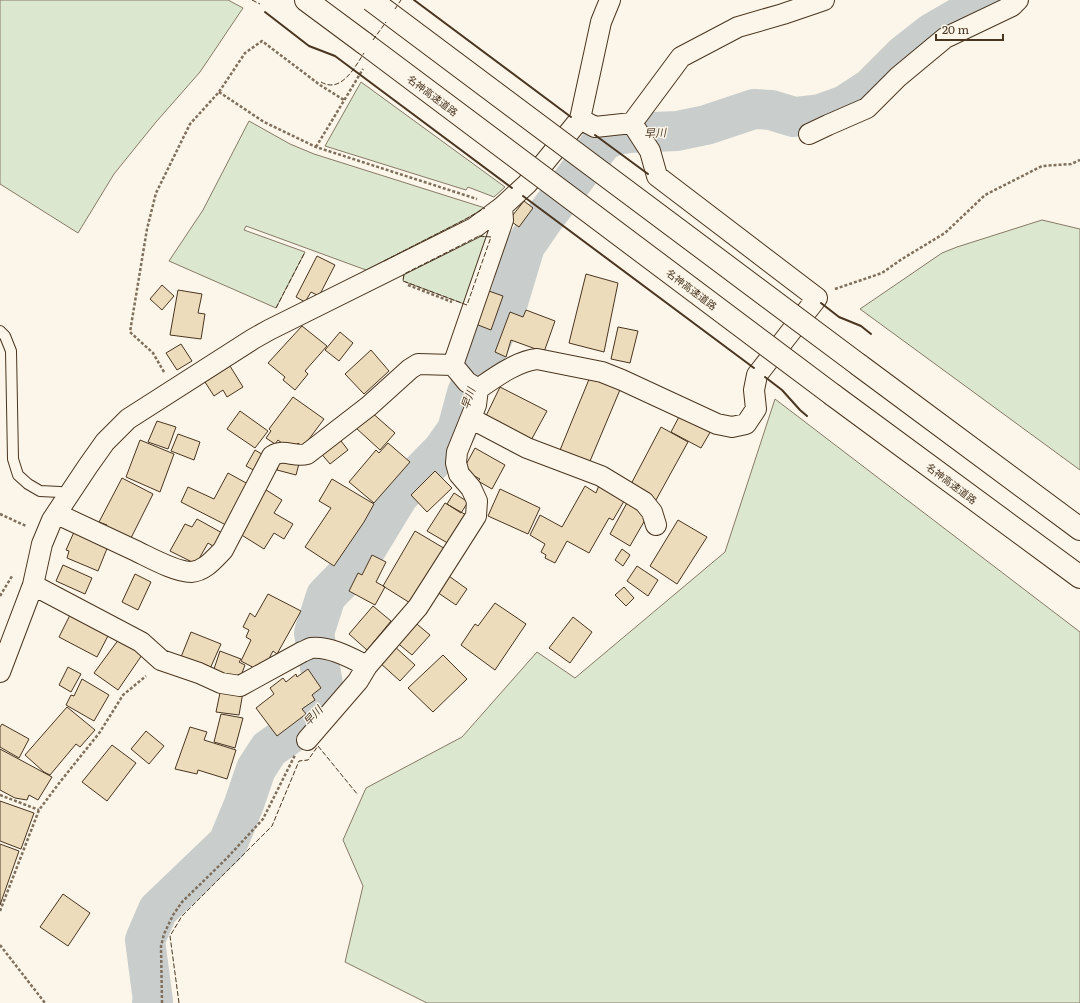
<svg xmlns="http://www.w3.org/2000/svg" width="1080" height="1003" viewBox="0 0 1080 1003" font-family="Literata,'Noto Sans JP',serif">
<rect width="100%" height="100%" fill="#fbf6e9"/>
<!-- green -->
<path fill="#dce7d0" stroke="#887966" d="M0,0H228L243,8L200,72L156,122L114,174L78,233L0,184Z
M361,82L505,187L494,197L468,187L466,190L325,146Z
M249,121L290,144L314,154L485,208L464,220L366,270L246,226L244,230L305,252L276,308L169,261L203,210Z
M1042,220L1080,229V470L860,309L942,253L957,247Z
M479,236L491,237L467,305L403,281L404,274Z
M775,399L1080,632V1003H427L345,962L363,886L343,840L366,788L462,737L537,652L575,678L725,552Z"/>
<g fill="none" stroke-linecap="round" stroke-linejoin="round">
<!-- river -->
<path stroke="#c9cecd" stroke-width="40" d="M152,1003L153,1001L145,940L158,910L228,843L244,804L256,769L269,749L311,719L323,704V684L314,633L326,596L357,564L399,495L442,451L457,430L467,393L506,309L525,246L545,217L603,141L616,135L630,133L677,131L706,125L754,109L771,110L794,117L820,114L845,105L871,88L904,55L932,33L989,0"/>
</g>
<!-- building -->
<path fill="#ecdcbc" stroke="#4a3520" d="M524,201L533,208L519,227L509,220Z
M317,256L335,265L319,296L311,292L305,302L296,297Z
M586,274L618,283L604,352L569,343Z
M162,285L174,296L162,310L150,299Z
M178,290L202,294L198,313L205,314L201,339L170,335Z
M486,290L503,296L491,330L473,323Z
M526,310L555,321L544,352L511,340L506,357L495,352L510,312L523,317Z
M302,326L327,346L305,371L308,374L295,390L283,380L285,377L268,363Z
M618,327L638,331L630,363L611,359Z
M340,332L353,343L339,361L325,350Z
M181,344L192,361L177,370L166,353Z
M371,350L389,371L364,394L345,374Z
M230,366L243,387L227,397L223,390L214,396L205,382Z
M592,372L622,385L588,466L558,455Z
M500,387L547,411L529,444L484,420Z
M293,397L324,419L303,447L298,443L292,451L278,440L275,444L266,438L271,431L269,429Z
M240,411L268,431L255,448L227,429Z
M370,411L395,433L380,450L356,428Z
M681,413L712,429L701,448L671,432Z
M157,421L176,427L168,449L148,442Z
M661,427L688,442L656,500L630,486Z
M178,434L200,442L194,460L171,451Z
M338,437L348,450L330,464L319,451Z
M140,440L174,454L160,492L126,477Z
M388,443L410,462L374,503L349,482L376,450L379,453Z
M475,448L505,465L492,489L478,481L480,479L463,470Z
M255,450L265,456L257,472L246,466Z
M280,456L300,460L296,475L277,470Z
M435,471L452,488L427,512L411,495Z
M228,473L248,484L226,525L181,502L188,487L214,499Z
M122,478L153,494L129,542L105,529L107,525L99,522Z
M332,479L374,504L364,522L334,566L305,547L331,508L319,501Z
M600,483L627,496L613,520L609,518L589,553L567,541L555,563L545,558L546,555L541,552L545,544L530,535L540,515L562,527L585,486L596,493Z
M263,488L282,500L274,513L293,524L284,539L274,533L264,549L240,534Z
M500,489L540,508L528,534L488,516Z
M454,493L468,502L461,513L447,504Z
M628,501L649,513L630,546L610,534Z
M445,503L468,516L451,545L427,531Z
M197,519L224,534L216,548L208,543L196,564L170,551L185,524L192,527Z
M678,520L707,537L677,584L650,566Z
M415,531L447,550L415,606L383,586Z
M74,532L108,546L98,571L67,558L69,551L66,550Z
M622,549L630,555L623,566L615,560Z
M372,555L386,562L376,582L385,587L375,605L349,591L358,573L362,575Z
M63,565L92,578L85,594L56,581Z
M637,566L658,580L648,596L627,581Z
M135,574L151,582L138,610L122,602Z
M446,574L467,589L456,605L434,590Z
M624,587L634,598L626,606L615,595Z
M268,594L301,611L277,654L273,651L262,672L241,661L251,640L246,637L249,630L243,627L250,613L255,617Z
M495,603L526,624L495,670L461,645L475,624L478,626Z
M373,606L391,621L367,650L349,634Z
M71,613L109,634L97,657L59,637Z
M573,617L592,632L570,663L549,648Z
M412,620L430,635L412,655L395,641Z
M191,632L221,644L209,671L181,657Z
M119,639L142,655L118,690L94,673Z
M394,646L415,665L400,681L379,662Z
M220,651L241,659L239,662L245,665L239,681L213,672Z
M443,655L467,679L433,712L408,688Z
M68,667L81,674L71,692L59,685Z
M308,669L321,688L312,695L315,700L302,709L306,714L277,736L256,708L274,694L270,688L283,678L286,682L296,674L297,677Z
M82,679L109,695L94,721L66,705L71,695L74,696Z
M221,688L243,692L239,715L216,712Z
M67,707L95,730L80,747L76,744L50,775L44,772L25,755Z
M221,714L243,718L235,748L214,742Z
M2,724L29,739L19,758L0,747V727Z
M190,727L207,732L204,740L236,750L227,779L198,770L197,774L175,769Z
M146,731L164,746L149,764L131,749Z
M112,745L136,763L107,801L82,782Z
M0,749L52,777L38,800L29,795L27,800L15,798L0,790Z
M0,801L34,813L21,849L0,841Z
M0,844L19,851L0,905Z
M63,894L90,913L68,946L40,927Z"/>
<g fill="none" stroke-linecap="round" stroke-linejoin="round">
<!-- service casing -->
<g stroke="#4a3520" stroke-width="12">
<path id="service" d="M0,331L5,336L11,351L13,459L18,475L28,484L40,491L60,492L68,497"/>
</g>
<!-- minor casing -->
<g stroke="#4a3520" stroke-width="22">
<path id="minor" d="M580,119L595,127L632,123L681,57L738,27L783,14L824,0
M809,134L828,125L867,108L898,77L945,38L1012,6L1018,0
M478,389C494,378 517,361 537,359L602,372L622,380L717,424L732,427L746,424L756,409L754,390L757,375L817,298L657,176L650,151L632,123
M472,419L527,448L601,476L644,502L652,512L656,525
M57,514C83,526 108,538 134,550C149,557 175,572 191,572C205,571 214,559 223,550L272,456C285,448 294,458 307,454L369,406L410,369L418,364L453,365
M33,585L141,642L161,660L199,673L221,683L240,686L302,652C305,651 308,649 311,648C330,646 351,658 367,666
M0,672L33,585L42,544L52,520L88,466L105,442L128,419L253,339L269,330L474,228L502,207L527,184L580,119L601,22L610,0
M307,740L358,681L367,666L418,607L476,516L477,501L471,488L459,474L456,463L457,452L476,405L478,389L467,382L453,365L503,220L502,207"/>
</g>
<!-- motorway casing -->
<g stroke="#4a3520" stroke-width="24">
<path id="motorway" d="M306,0L364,43
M859,365L1080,529
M833,395L1080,577"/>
</g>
<!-- path -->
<path stroke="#7f6f5c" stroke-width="2.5" stroke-dasharray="3 2" stroke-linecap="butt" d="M219,92L264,122L316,147L477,199
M316,147L363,69
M408,285L452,302
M835,289L882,273L902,259L945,233L985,195L1042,166L1071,164L1080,160
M164,372L153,353L130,332L147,229L156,193L190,124L219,92L245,53L262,41L320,85L344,100
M0,514L26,526
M0,596L12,576
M0,795L39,810
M0,911L39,810L60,782L100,732L123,695L146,676
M0,945L45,1003
M162,1003L161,946L164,934L173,915L182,902L227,858L263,819L295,755"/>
<!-- service -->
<use href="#service" stroke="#fbf6e9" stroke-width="10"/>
<!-- minor -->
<use href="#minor" stroke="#fbf6e9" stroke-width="20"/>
<!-- motorway -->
<use href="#motorway" stroke="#fbf6e9" stroke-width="22"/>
<!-- motorway-bridge casing -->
<g stroke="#4a3520" stroke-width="24" stroke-linecap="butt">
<path id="motorway-bridge" d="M371,0L859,365
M364,43L833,395"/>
</g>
<!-- motorway-bridge -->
<use href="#motorway-bridge" stroke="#fbf6e9" stroke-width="22"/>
<!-- fence -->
<path stroke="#4a3520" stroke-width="1" stroke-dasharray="5 2" stroke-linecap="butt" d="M252,0L260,4
M395,9L401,0
M373,40L386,22
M321,82C341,94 355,67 364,53
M479,236L491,237L467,305L403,281L404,274Z
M384,261L464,220L485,208
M276,308L305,252
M179,1003L170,936L182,916L272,826L299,761L308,760L318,746L358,795"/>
<!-- wall -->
<path stroke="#4a3520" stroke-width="2" d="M414,0L571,117
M265,12L309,46L335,56L512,188
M595,135L648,174
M523,196L754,368
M821,303L839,317L861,326L871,334
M765,377L782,390L800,410L807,416"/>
</g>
<g text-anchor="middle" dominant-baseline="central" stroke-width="3" stroke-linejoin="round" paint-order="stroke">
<!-- street labels -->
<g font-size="10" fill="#4a3520" stroke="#fbf6e9">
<text transform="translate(433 95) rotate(37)">名神高速道路</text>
<text transform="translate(692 289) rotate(37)">名神高速道路</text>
<text transform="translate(952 483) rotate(37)">名神高速道路</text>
</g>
<!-- water labels -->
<g font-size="11" font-style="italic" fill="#4a3520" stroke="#fbf6e9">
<text transform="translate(655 132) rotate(-3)">早川</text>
<text transform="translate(467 398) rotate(-71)">早川</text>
<text transform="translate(312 715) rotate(-47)">早川</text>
</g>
</g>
<!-- scale -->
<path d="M936 34v6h67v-6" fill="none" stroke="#4a3520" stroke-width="2"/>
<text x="942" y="34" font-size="12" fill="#4a3520" stroke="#fbf6e9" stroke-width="3" paint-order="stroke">20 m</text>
</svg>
